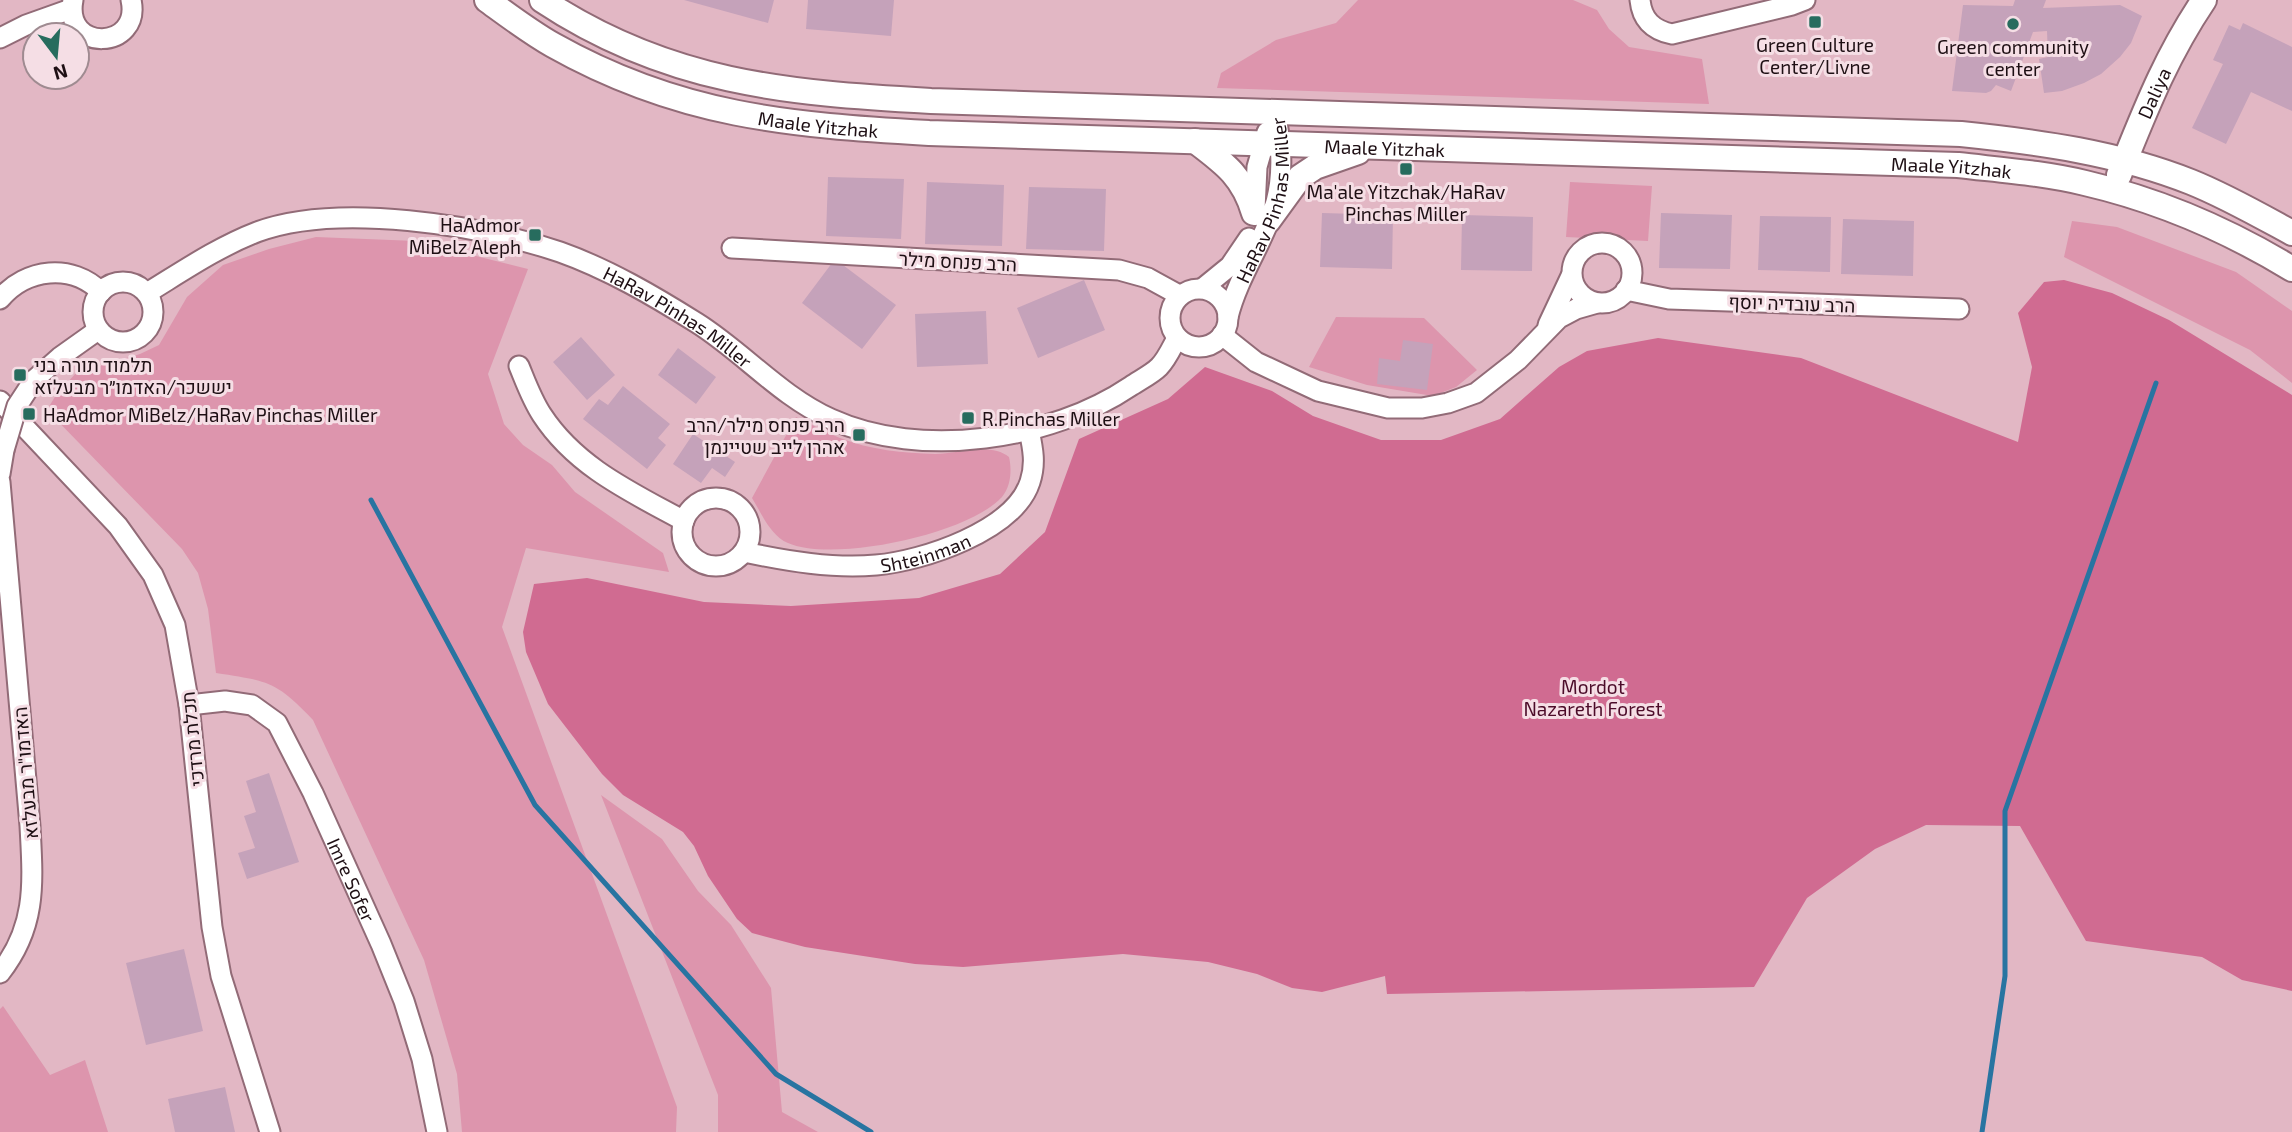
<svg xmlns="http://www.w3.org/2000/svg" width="2292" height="1132" viewBox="0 0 2292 1132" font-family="'Exo 2',Heebo,sans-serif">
<rect width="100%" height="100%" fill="#e2b7c4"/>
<!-- green -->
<path fill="#dd95ad" d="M1358,0H1573L1597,10L1609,29L1629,47L1702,59L1709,104L1217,88L1221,73L1276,40L1336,23Z
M1570,182L1652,186L1648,241L1566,237Z
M2072,221L2117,227L2236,272L2292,311V383L2250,350L2064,257Z
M316,237L416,241L528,269L488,374L504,424L523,445L552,465L575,492L663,553L669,572L526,548L502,627L677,1107L676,1132H462L457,1074L424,960L313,720C276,681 268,681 216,673L208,609L198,573L182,549L47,410L56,395L76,373L140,354L159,345L187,297L223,265L269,249Z
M1336,317L1424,318L1477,370L1456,387L1433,396L1367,385L1309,367Z
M796,417C811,424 825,432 840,438C870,450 904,453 935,454C957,454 991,442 1009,457C1012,470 1011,486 1002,497C969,534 833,563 788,543C770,535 762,514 752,498Z
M601,795L662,839L698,891L731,925L771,988L782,1112L818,1132H718V1095Z
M3,1006L50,1075L85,1060L108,1132H0V1009Z"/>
<!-- forest -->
<path fill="#d06b91" d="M2064,280L2112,293L2169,320L2292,395V991L2242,980L2202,957L2086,941L2020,826L1926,825L1875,849L1807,898L1754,987L1387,994L1385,976L1322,992L1292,988L1257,974L1208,962L1123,954L963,967L915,964L805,947L752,933L737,919L708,876L694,846L683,832L623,795L602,774L548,704L526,652L523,632L534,584L587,578L704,602L791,606L919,598L1000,574L1045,532L1079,439L1168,399L1205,367L1272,391L1313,416L1381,440H1441L1500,419L1559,367L1587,351L1658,338L1801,358L2018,442L2032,367L2018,313L2044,282Z"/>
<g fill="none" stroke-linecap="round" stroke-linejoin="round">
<!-- stream -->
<path stroke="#2874a1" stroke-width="5" d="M371,500L535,805L776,1074L871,1132
M1982,1132L2005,976V811L2156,383"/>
</g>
<!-- building -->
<path fill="#c5a2ba" d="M684,0H774L768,23Z
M808,0H894L891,36L806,29Z
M2015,0H2046L2043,8L2120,5L2142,16L2131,43L2120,57L2101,74L2084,83L2062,91L2044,93L2039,59L2048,57L2047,31L2033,32L2011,91L1996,85L1991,91L1986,93L1952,91L1963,5L2013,6Z
M2243,23L2292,47V111L2251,92L2226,144L2192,128L2223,64L2213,60L2229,25L2240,30Z
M828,177L904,179L901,239L826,236Z
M927,182L1004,185L1002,246L925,244Z
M1029,187L1106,189L1104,251L1026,249Z
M1322,213L1393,215L1392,269L1320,267Z
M1661,213L1732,215L1730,269L1659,268Z
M1462,215L1533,217L1532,271L1461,270Z
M1760,216L1831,217L1830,272L1758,270Z
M1843,219L1914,221L1913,276L1841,274Z
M835,259L896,305L862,349L802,303Z
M1084,280L1105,330L1038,358L1017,308Z
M986,311L988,364L917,367L915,314Z
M581,337L615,375L587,400L553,362Z
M1403,340L1433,344L1427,390L1377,384L1379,358L1400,361Z
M678,348L716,377L696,404L658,375Z
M623,386L670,424L658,438L666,445L647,469L583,419L599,399L608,405Z
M693,434L735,462L725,477L712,468L701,483L673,464Z
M269,773L299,862L247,879L238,853L255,848L244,816L256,812L246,781Z
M184,949L203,1031L146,1045L126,963Z
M225,1087L235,1132H175L168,1099Z"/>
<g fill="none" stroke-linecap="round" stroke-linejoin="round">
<!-- minor casing -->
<g stroke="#926b77" stroke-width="23">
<g id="minor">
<path d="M73,0C63,53 142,50 131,0"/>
<path d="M1640,0C1642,20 1653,30 1672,34L1792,5L1805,0"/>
<path d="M0,38L26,25L71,9"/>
<path d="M1255,209L1257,167L1267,132"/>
<circle cx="1602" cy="273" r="30"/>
<path d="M732,248L1119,270L1148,278L1179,295"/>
<circle cx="123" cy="312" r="30"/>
<path d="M1203,288L1230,266L1249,238"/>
<circle cx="1199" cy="318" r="29"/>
<path d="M1626,290L1669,299L1959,309"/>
<path id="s1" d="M147,293C183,271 218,247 257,232C338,202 479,225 560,252C608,269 654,296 697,323C743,352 780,396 831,419C921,460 1051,440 1131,386C1140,380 1152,374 1159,367C1167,359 1172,347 1177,338"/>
<path d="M0,299C26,268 72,263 101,292"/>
<path id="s2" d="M1228,317C1238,276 1264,242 1276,202C1284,171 1281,142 1275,111"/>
<path d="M1548,325L1571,276"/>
<path d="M1222,335L1256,362L1318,391L1388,408H1422L1448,403L1476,393L1518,360L1559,318L1576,309L1597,303"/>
<path d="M519,366C526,383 532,400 542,415C576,467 631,492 684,521"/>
<path d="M34,380L60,357L98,330"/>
<path d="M0,401L118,526L153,575L175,625L189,705L212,927L221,976L270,1132"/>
<path d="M0,474L4,450"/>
<path d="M0,482L30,826C33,883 37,926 0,973"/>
<circle cx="716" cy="532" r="34"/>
<path id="s3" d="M744,552C787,561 833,569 876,565C923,561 1014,531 1030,482C1036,464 1033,449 1029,430"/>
<path id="s4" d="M189,705L225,701L252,705L277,723L313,793L381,944L404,1001L422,1059L437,1132"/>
</g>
</g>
<!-- tertiary casing -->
<g stroke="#926b77" stroke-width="28">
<g id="tertiary">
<path id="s5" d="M487,0C509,16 530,32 553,45C679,116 789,125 929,133L1958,165C2001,170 2044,173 2085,183C2158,200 2228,230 2292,269"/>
<path d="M542,0C667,83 786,93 931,101L1961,134C2039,142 2118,153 2191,182C2226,196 2259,215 2292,233"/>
<path d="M1195,141C1224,163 1243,176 1254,213"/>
<path id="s6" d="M2119,175C2145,111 2165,58 2204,0"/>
<path d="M1268,221L1300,177L1315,167L1358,152"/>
</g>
</g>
<!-- minor -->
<use href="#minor" stroke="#fff" stroke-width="19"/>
<!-- tertiary -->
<use href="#tertiary" stroke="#fff" stroke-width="24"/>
<!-- minor-bridge casing -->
<g stroke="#926b77" stroke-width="23" stroke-linecap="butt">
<path id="minor-bridge" d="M4,450L17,406L34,380"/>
</g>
<!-- minor-bridge -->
<use href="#minor-bridge" stroke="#fff" stroke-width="19"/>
</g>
<!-- markers -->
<g fill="#276c5e" stroke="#f5dee5" stroke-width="2.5">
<rect x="1808" y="15" width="14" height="14" rx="3.5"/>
<circle cx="2013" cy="24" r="7"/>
<rect x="1399" y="162" width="14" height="14" rx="3.5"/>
<rect x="528" y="228" width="14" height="14" rx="3.5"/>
<rect x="13" y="368" width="14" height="14" rx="3.5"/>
<rect x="22" y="407" width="14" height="14" rx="3.5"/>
<rect x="961" y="411" width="14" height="14" rx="3.5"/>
<rect x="852" y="428" width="14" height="14" rx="3.5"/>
</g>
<g text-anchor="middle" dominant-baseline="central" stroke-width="6" stroke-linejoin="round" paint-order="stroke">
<!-- poi labels -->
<g font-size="19" fill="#1e0f14" stroke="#f5dee5">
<text x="1815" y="44">Green Culture<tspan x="1815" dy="22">Center/Livne</tspan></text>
<text x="2013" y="46">Green community<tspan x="2013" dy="22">center</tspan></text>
<text x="1406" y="191">Ma'ale Yitzchak/HaRav<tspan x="1406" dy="22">Pinchas Miller</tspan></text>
<text x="521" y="224" text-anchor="end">HaAdmor<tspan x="521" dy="22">MiBelz Aleph</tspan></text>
<text x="34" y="364" text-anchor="start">תלמוד תורה בני<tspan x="34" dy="22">יששכר/האדמו״ר מבעלזא</tspan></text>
<text x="43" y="414" text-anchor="start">HaAdmor MiBelz/HaRav Pinchas Miller</text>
<text x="982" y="418" text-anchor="start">R.Pinchas Miller</text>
<text x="845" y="424" text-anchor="end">הרב פנחס מילר/הרב<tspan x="845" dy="22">אהרן לייב שטיינמן</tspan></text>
</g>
<!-- street labels -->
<g font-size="19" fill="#1e0f14" stroke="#f5dee5">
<text stroke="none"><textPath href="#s6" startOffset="89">Daliya</textPath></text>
<text stroke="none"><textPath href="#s5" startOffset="359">Maale Yitzhak</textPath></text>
<text stroke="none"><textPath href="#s5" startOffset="926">Maale Yitzhak</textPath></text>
<text stroke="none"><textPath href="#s5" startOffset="1493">Maale Yitzhak</textPath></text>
<text stroke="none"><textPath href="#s2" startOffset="124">HaRav Pinhas Miller</textPath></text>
<text transform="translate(958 261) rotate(3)">הרב פנחס מילר</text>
<text transform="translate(1792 303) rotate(2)">הרב עובדיה יוסף</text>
<text stroke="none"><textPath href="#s1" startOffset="569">HaRav Pinhas Miller</textPath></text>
<text stroke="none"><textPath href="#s3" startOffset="184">Shteinman</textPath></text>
<text transform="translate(192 739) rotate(-96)">תכלת מרדכי</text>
<text transform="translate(25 773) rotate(-95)">האדמו"ר מבעלזא</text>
<text stroke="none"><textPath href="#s4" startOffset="268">Imre Sofer</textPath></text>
</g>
<!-- park labels -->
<g font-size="19" fill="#4c0b29" stroke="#f5dee5">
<text x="1593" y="686">Mordot<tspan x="1593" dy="22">Nazareth Forest</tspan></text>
</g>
</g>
<!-- north arrow -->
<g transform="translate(56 56) rotate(164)"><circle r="33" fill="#f5dee5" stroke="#9f8b91" stroke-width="2"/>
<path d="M0-5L12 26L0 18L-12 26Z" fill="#276c5e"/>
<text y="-10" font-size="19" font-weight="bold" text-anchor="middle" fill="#1e0f14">N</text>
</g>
</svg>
